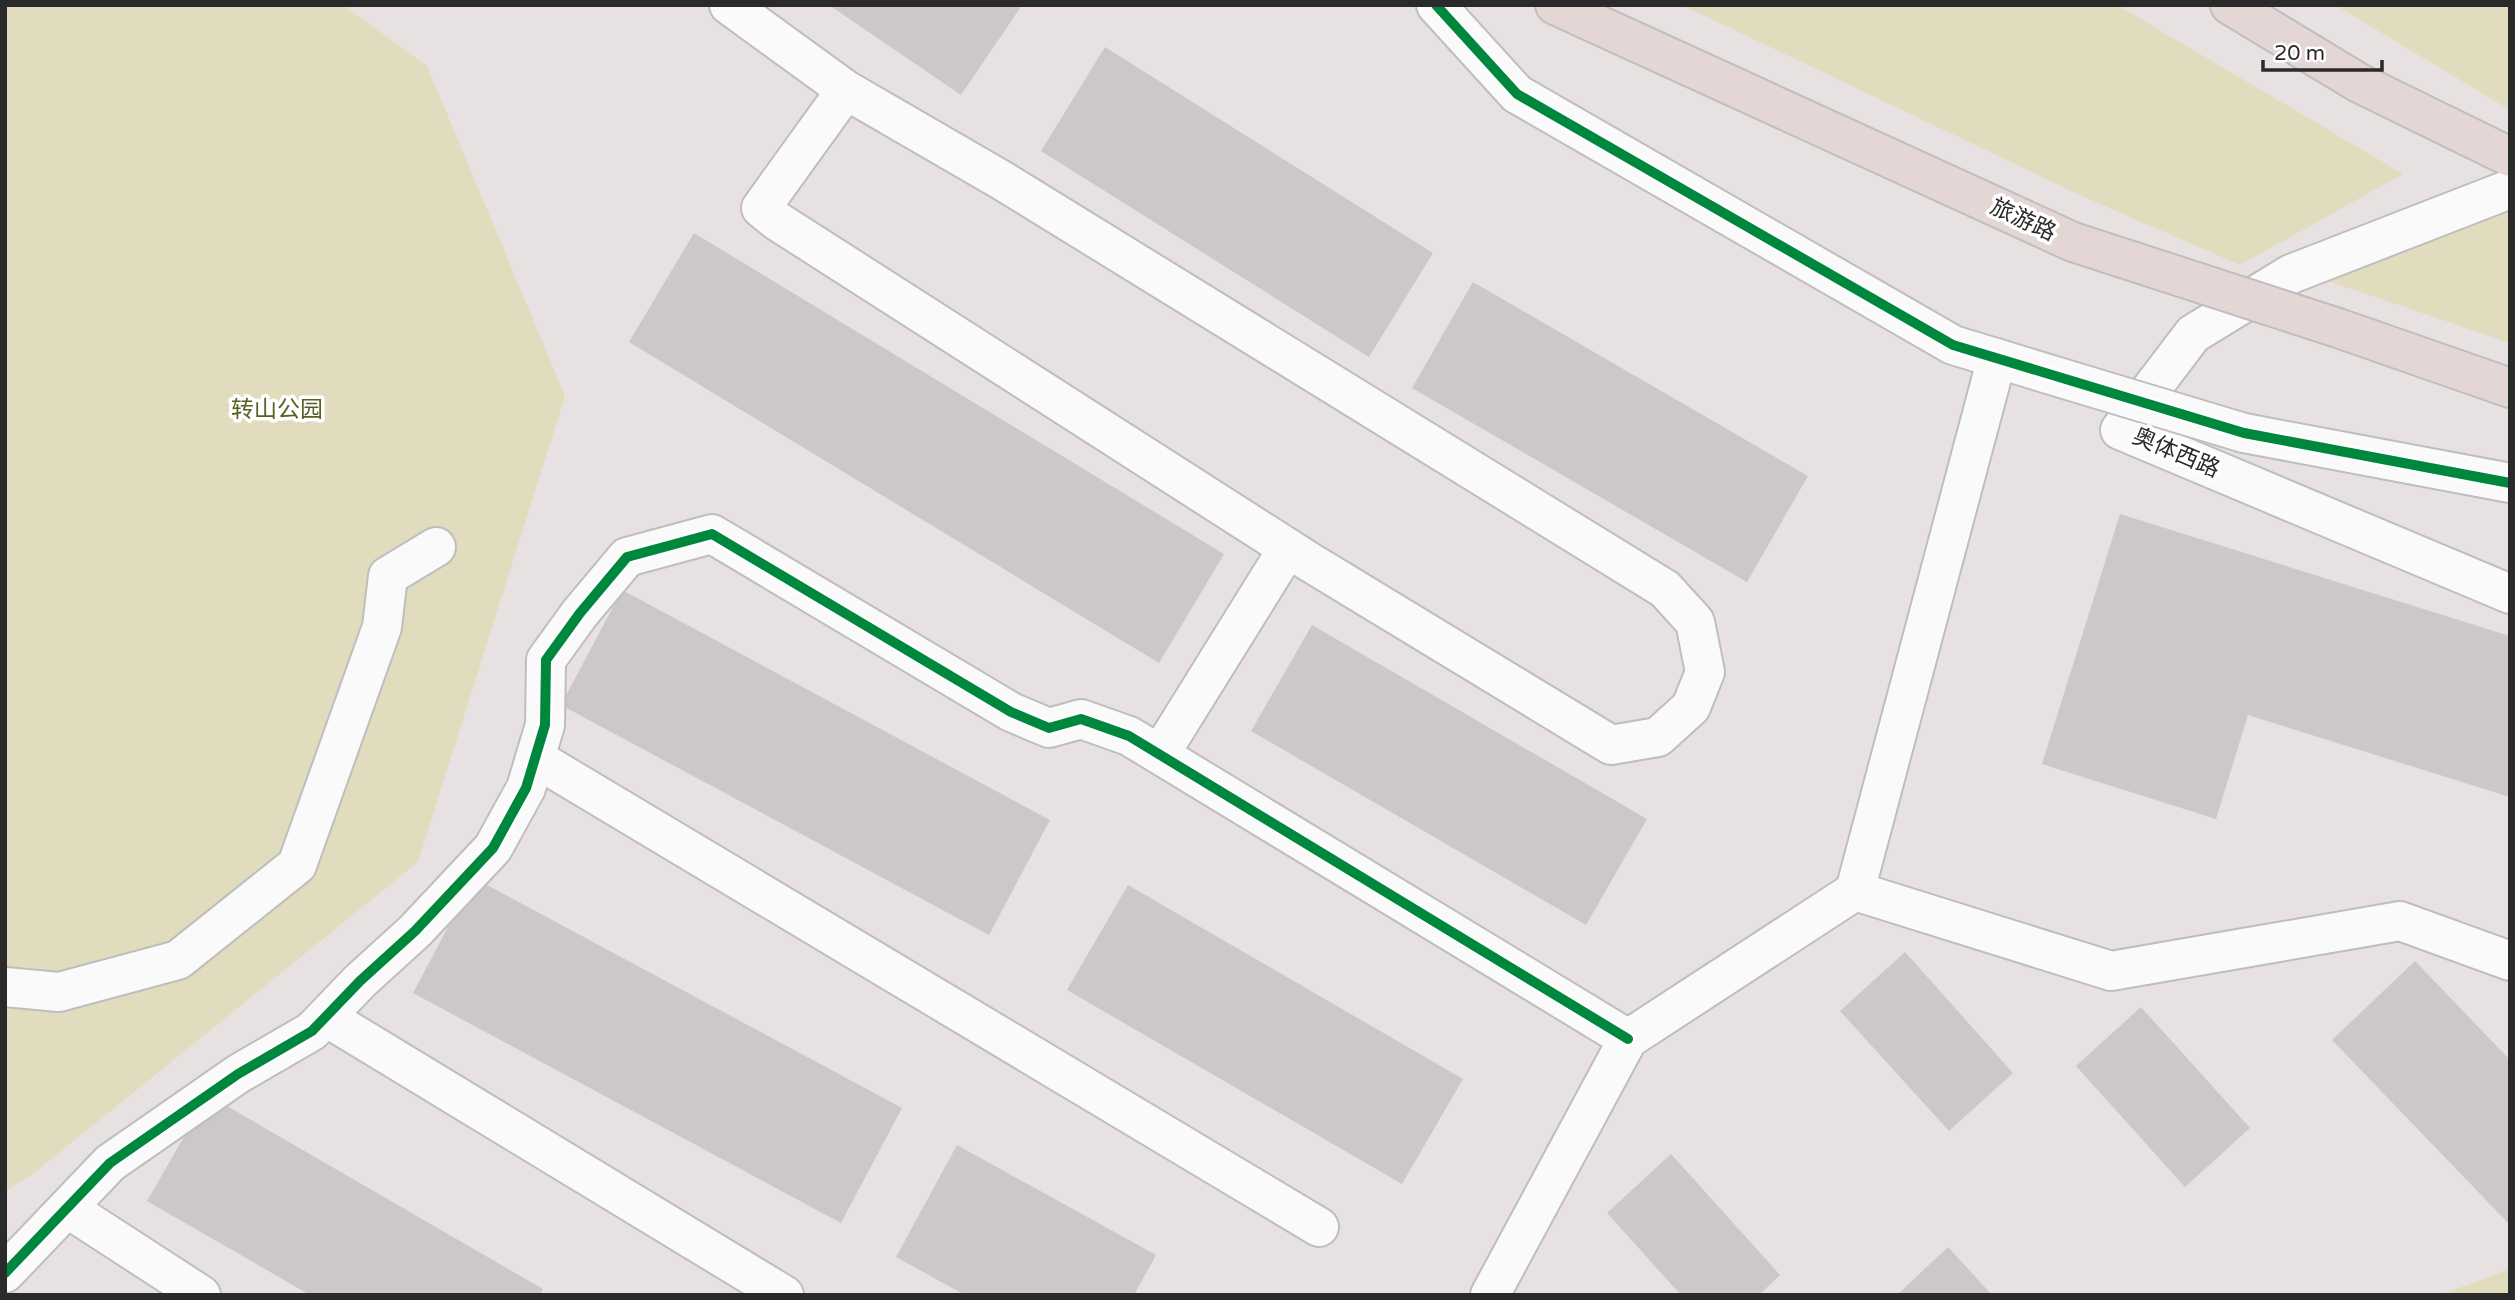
<svg xmlns="http://www.w3.org/2000/svg" width="2515" height="1300" viewBox="0 0 2515 1300" font-family="'Varela Round','Noto Sans SC',sans-serif">
<rect width="100%" height="100%" fill="#e7e1e1"/>
<!-- green -->
<path fill="#e0dcbd" d="M5,5H343L427,66L565,396L418,862L34,1173L5,1191Z
M1682,5H2117L2403,174L2240,265L2082,196Z
M2335,5H2510V110Z
M2510,206V343L2328,281Z
M2510,1269V1295H2441Z"/>
<!-- building -->
<path fill="#ccc7c8" d="M829,5H1022L961,95Z
M1105,47L1433,253L1369,357L1041,151Z
M694,233L1224,554L1159,663L629,342Z
M1473,282L1808,476L1747,582L1412,388Z
M2120,514L2510,636V797L2248,715L2216,819L2042,764Z
M622,590L1050,820L989,935L561,705Z
M1312,625L1647,819L1586,925L1251,731Z
M474,878L902,1108L841,1223L413,993Z
M1128,885L1463,1079L1402,1184L1067,990Z
M1905,952L2013,1073L1949,1131L1840,1011Z
M2415,961L2510,1060V1225L2332,1040Z
M2141,1007L2250,1128L2185,1187L2076,1066Z
M208,1095L543,1289L540,1295H310L147,1201Z
M957,1145L1156,1255L1134,1295H965L896,1257Z
M1671,1154L1780,1275L1759,1295H1681L1607,1213Z
M1948,1247L1992,1295H1897Z"/>
<g fill="none" stroke-linecap="round" stroke-linejoin="round">
<!-- minor casing -->
<g stroke="#bebebe" stroke-width="42">
<path id="minor" d="M729,5L846,90L1003,181L1665,589L1695,622L1705,672L1691,707L1658,737L1611,745L1308,561L777,221L761,208L846,90
M1436,5L1517,94L1953,345L2068,380
M2510,189L2291,274L2193,334L2120,430L2510,594
M2244,433L2510,483
M1160,754L1288,548
M535,758L1319,1227
M1855,891L2111,971L2400,921L2510,961
M5,987L59,992L178,960L297,865L382,627L388,576L436,547
M326,1017L784,1295
M67,1208L201,1295
M5,1273L110,1163L238,1074L312,1031L360,981L415,931L493,848L526,788L545,725L546,660L580,613L627,557L712,534L1011,712L1049,728L1081,719L1129,736L1628,1039
M1490,1295L1628,1039L1855,891L1997,358"/>
</g>
<!-- major casing -->
<g stroke="#bfbebe" stroke-width="42">
<path id="major" d="M1555,5L2073,242
M2230,5L2359,83L2510,157
M2338,328L2510,388"/>
</g>
<!-- minor -->
<use href="#minor" stroke="#fbfafa" stroke-width="38"/>
<!-- major -->
<use href="#major" stroke="#e4d6d5" stroke-width="38"/>
<!-- minor-bridge casing -->
<g stroke="#bebebe" stroke-width="42" stroke-linecap="butt">
<path id="minor-bridge" d="M2068,380L2244,433"/>
</g>
<!-- major-bridge casing -->
<g stroke="#bfbebe" stroke-width="42" stroke-linecap="butt">
<path id="major-bridge" d="M2073,242L2338,328"/>
</g>
<!-- minor-bridge -->
<use href="#minor-bridge" stroke="#fbfafa" stroke-width="38"/>
<!-- major-bridge -->
<use href="#major-bridge" stroke="#e4d6d5" stroke-width="38"/>
<!-- cycleway casing -->
<g stroke="#fff" stroke-width="15">
<path id="cycleway" d="M1436,5L1517,94L1953,345L2244,433L2510,483
M5,1273L110,1163L238,1074L312,1031L360,981L415,931L493,848L526,788L545,725L546,660L580,613L627,557L712,534L1011,712L1049,728L1081,719L1129,736L1628,1039"/>
</g>
<!-- cycleway -->
<use href="#cycleway" stroke="#00873e" stroke-width="10"/>
</g>
<g text-anchor="middle" dominant-baseline="central" stroke-width="7" stroke-linejoin="round" paint-order="stroke">
<!-- street labels -->
<g font-size="23" fill="#2a2a2a" stroke="#fff">
<text transform="translate(2023 220) rotate(25)">旅游路</text>
<text transform="translate(2176 453) rotate(23)">奥体西路</text>
</g>
<!-- park labels -->
<g font-size="23" fill="#5a5f22" stroke="#fff">
<text x="277" y="410">转山公园</text>
</g>
</g>
<!-- border -->
<rect width="2515" height="1300" fill="none" stroke="#2a2a2a" stroke-width="14"/>
<!-- scale -->
<path d="M2263 60v10h119v-10" fill="none" stroke="#2a2a2a" stroke-width="3.5"/>
<text x="2274" y="60" font-size="21" fill="#2a2a2a" stroke="#ffffff" stroke-width="5" paint-order="stroke">20 m</text>
</svg>
